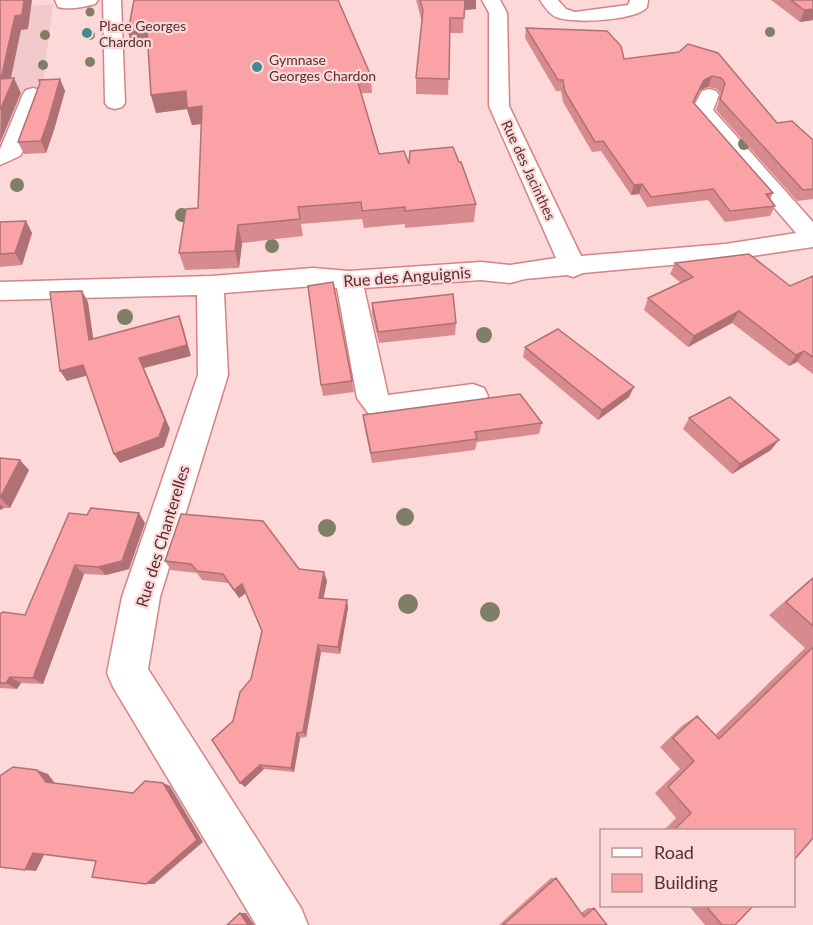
<svg xmlns="http://www.w3.org/2000/svg" width="813" height="925" viewBox="0 0 813 925" font-family="Lato,sans-serif">
<rect width="100%" height="100%" fill="#fdd8d8"/>
<!-- built -->
<path fill="#f1c9ca" d="M53,4L42,89L0,93V9Z"/>
<g fill="none" stroke-linecap="round" stroke-linejoin="round">
<!-- minor casing -->
<g stroke="#d78286" stroke-width="3">
<path id="minor" d="M55,0H98L95,4C84,7 69,10 58,7Z
M103,0H121L125,103L122,107L115,109L108,107L105,103Z
M482,0H500L507,13L509,106L581,256L725,244L796,233L691,111L702,91L709,89L716,91L719,95L713,110L813,222V247L725,260L583,273L573,277L567,275L525,279L510,283L481,280L364,288L388,395L473,384L484,388L488,396L484,404L473,408L382,420L371,417L357,398L337,288L313,286L224,293L228,375L160,597L148,669L301,908L308,925H256L113,687L107,673L122,597L198,375L197,295L0,300V282L211,276L313,268L349,271L481,262L510,265L556,258L489,106V13Z
M540,0H558L566,9L575,12L628,5L630,0H648L647,7C637,21 571,24 556,17C550,15 544,6 540,0Z
M33,88L40,90L43,94L23,151L20,156L0,165V149L23,94L26,90Z"/>
</g>
<!-- minor -->
<use href="#minor" fill="#fff" fill-rule="evenodd"/>
</g>
<!-- trees -->
<g fill="#7e7f65">
<circle cx="90" cy="12" r="4.5"/>
<circle cx="770" cy="32" r="5"/>
<circle cx="45" cy="35" r="5"/>
<circle cx="90" cy="35" r="5"/>
<circle cx="90" cy="62" r="5"/>
<circle cx="43" cy="65" r="5"/>
<circle cx="744" cy="144" r="6"/>
<circle cx="17" cy="185" r="7"/>
<circle cx="182" cy="215" r="7"/>
<circle cx="272" cy="246" r="7"/>
<circle cx="125" cy="317" r="8"/>
<circle cx="484" cy="335" r="8"/>
<circle cx="405" cy="517" r="9"/>
<circle cx="327" cy="528" r="9"/>
<circle cx="408" cy="604" r="10"/>
<circle cx="490" cy="612" r="10"/>
</g>
<!-- wall -->
<path fill="#d78b8e" d="M416,0H476V9L464,10L463,33H450L448,95L416,94V78L422,22Z
M771,0H813V20L800,22Z
M526,28L624,59L679,52L688,44L777,123L813,140V199L797,201L716,110L721,94L717,89L708,87L700,90L694,103L773,193L770,199L775,206L770,216L725,222L708,200L647,207L639,194L631,195L601,151L592,152L563,102L561,91H556L525,38Z
M128,32L371,76L372,93H361L379,154L409,164L476,204L474,222L405,228V224L364,228L362,219L301,224L303,236L242,243L239,268L185,270L179,253L198,208L202,124L192,125L187,109L156,113L151,95L148,47L133,48Z
M60,79L65,91L54,130L46,153L24,154L18,142Z
M26,221L32,233L22,265L0,267V222Z
M675,263L790,286L813,276V374L797,362L789,366L732,323L688,347L644,310L648,298L681,283L670,274Z
M372,303L456,323L455,335L379,343L372,314Z
M525,347L629,397L598,420L523,357Z
M352,381L354,392L323,396L321,385Z
M363,415L542,423L539,434L477,442L475,450L372,463L364,425Z
M689,418L771,450L732,474L683,429Z
M0,458L29,470L10,508H4L0,510Z
M87,515L145,523L129,569L106,575L84,574L43,684L21,683L17,689L0,688V614L25,615Z
M165,561L299,569L327,581L323,598L347,600L348,608L340,654L321,652L306,737L300,738L294,772L264,769L245,787L233,721L251,679L262,631L246,593L239,598L228,583L202,580L197,573L171,570Z
M813,577V838L794,831H663L676,818L655,793L680,769L660,747L683,725L697,716L715,735L805,648L769,615Z
M551,878H556L581,913L588,908H594L607,925H499Z
M689,906H753L735,925H705Z"/>
<!-- shaded-wall -->
<path fill="#af7174" d="M24,0H32L28,29L21,30L8,92L14,78L21,93L0,143L1,79L15,16Z
M464,0H476V9L464,10Z
M813,9V20L800,22L804,10Z
M147,30L152,46L133,48L128,32Z
M712,76L708,87L700,90L689,112L693,102L704,80Z
M60,79L65,91L54,130L46,153L41,141Z
M186,91L202,106L207,123L192,125L187,109L156,113L151,95Z
M642,184L639,194L631,195L634,185Z
M26,221L32,233L22,265L15,253Z
M238,225L242,243L239,268L235,251Z
M82,291L88,302L95,350L89,340Z
M739,311L732,323L688,347L694,336Z
M179,316L183,327L191,356L144,368L170,429L164,447L120,463L114,454L139,358Z
M804,351L797,362L789,366L796,355Z
M83,365L89,375L67,381L60,371Z
M634,387L629,397L598,420L602,410Z
M779,440L771,450L732,474L740,464Z
M20,460L29,470L10,508L0,498Z
M0,504L4,508L0,510Z
M139,513L145,523L129,569L106,575L98,567Z
M75,565L84,574L43,684L33,678Z
M324,572L327,581L322,606L319,598Z
M242,584L246,593L239,598L234,590Z
M347,600L348,608L340,654L338,647Z
M318,645L321,652L306,737L303,732Z
M10,677L21,683L17,689L6,683Z
M297,733L300,738L294,772L291,768Z
M260,765L264,769L245,787L240,783Z
M37,770L48,774L57,786L46,782Z
M163,783L170,786L203,842L154,884H146Z
M33,853L44,855L36,871L25,870Z
M240,913H246L254,925H248Z"/>
<!-- building -->
<path fill="#faa2a5" stroke="#af7174" stroke-width="1.5" d="M0,0H24L22,15L15,16L1,79L14,78L0,110Z
M134,0H338L371,76H356L379,154L404,151L409,164L410,151L453,147L459,162H461L476,204L405,211V207L362,211L361,202L298,207L300,219L238,225L235,251L179,253L186,209L198,208L202,106L187,108L186,91L151,95L147,30L128,32Z
M420,0H465L464,18H450L449,79L416,78L423,10Z
M791,0H813V9L804,10Z
M526,28L607,31L621,46L624,59L679,52L688,44L718,53L777,123L792,121L813,140V189L803,190L720,99L725,83L721,78L712,76L704,80L693,102L773,193L766,194L775,206L730,211L713,189L651,197L642,184L634,185L603,141L595,142L565,92L563,80H558Z
M60,79L49,118L41,141L18,142L40,83L39,80Z
M26,221L15,253L0,254V222Z
M749,254L790,286L813,276V357L804,351L796,355L739,311L694,336L648,298L693,277L675,263Z
M333,282L352,381L321,385L308,286Z
M82,291L89,340L179,316L187,345L139,358L165,420L159,437L114,454L83,365L60,371L50,292Z
M453,294L456,323L378,332L372,303Z
M558,329L634,387L602,410L525,347Z
M520,394L542,423L475,432L477,439L371,453L363,415Z
M730,397L779,440L740,464L689,418Z
M0,458L20,460L0,498Z
M91,508L139,513L122,561L98,567L75,565L33,678L10,677L6,683H0V614L3,612L25,615L69,513L87,515Z
M181,514L263,521L299,569L324,572L319,598L347,600L338,647L318,645L303,732L297,733L291,768L260,765L240,783L212,740L233,721L240,692L251,679L262,631L242,584L234,590L223,574L197,571L191,564L165,561Z
M813,578V626L786,602Z
M813,647V838L794,860V831H673L691,813L668,787L694,761L673,738L697,716L719,739Z
M13,767L37,770L46,782L133,793L145,781L163,783L197,840L146,884L92,877L96,861L33,853L25,870L0,867V776Z
M556,878L584,917L594,908L607,925H503Z
M706,906H753L735,925H722Z
M240,913L248,925H227Z"/>
<!-- markers -->
<g fill="#428a8b" stroke="#fdd8d8" stroke-width="2">
<circle cx="87" cy="33" r="6"/>
<circle cx="257" cy="67" r="6"/>
</g>
<g text-anchor="middle" dominant-baseline="central" stroke-width="4.5" stroke-linejoin="round" paint-order="stroke">
<!-- far-poi labels -->
<g font-size="14" fill="#543031" stroke="#fdd8d8" text-anchor="start">
<text x="99" y="25">Place Georges<tspan x="99" dy="16">Chardon</tspan></text>
<text x="269" y="59">Gymnase<tspan x="269" dy="16">Georges Chardon</tspan></text>
</g>
<!-- far-street labels -->
<g font-size="14" fill="#543031" stroke="#fdd8d8">
<text transform="translate(529 170) rotate(65)">Rue des Jacinthes</text>
</g>
<!-- street labels -->
<g font-size="16" fill="#543031" stroke="#fdd8d8">
<text transform="translate(407 276) rotate(-4)">Rue des Anguignis</text>
<text transform="translate(162 536) rotate(-73)">Rue des Chanterelles</text>
</g>
</g>
<!-- legend -->
<rect x="600" y="829" width="195" height="78" fill="#fdd8d8" stroke="#b99595" stroke-width="1.5"/>
<rect x="612" y="848" width="30" height="9" fill="#ffffff" stroke="#b99595" stroke-width="1.5"/>
<text x="654" y="859" font-size="18" fill="#543031">Road</text>
<rect x="612" y="874" width="30" height="18" fill="#faa2a5" stroke="#b99595" stroke-width="1.5"/>
<text x="654" y="889" font-size="18" fill="#543031">Building</text>
</svg>
